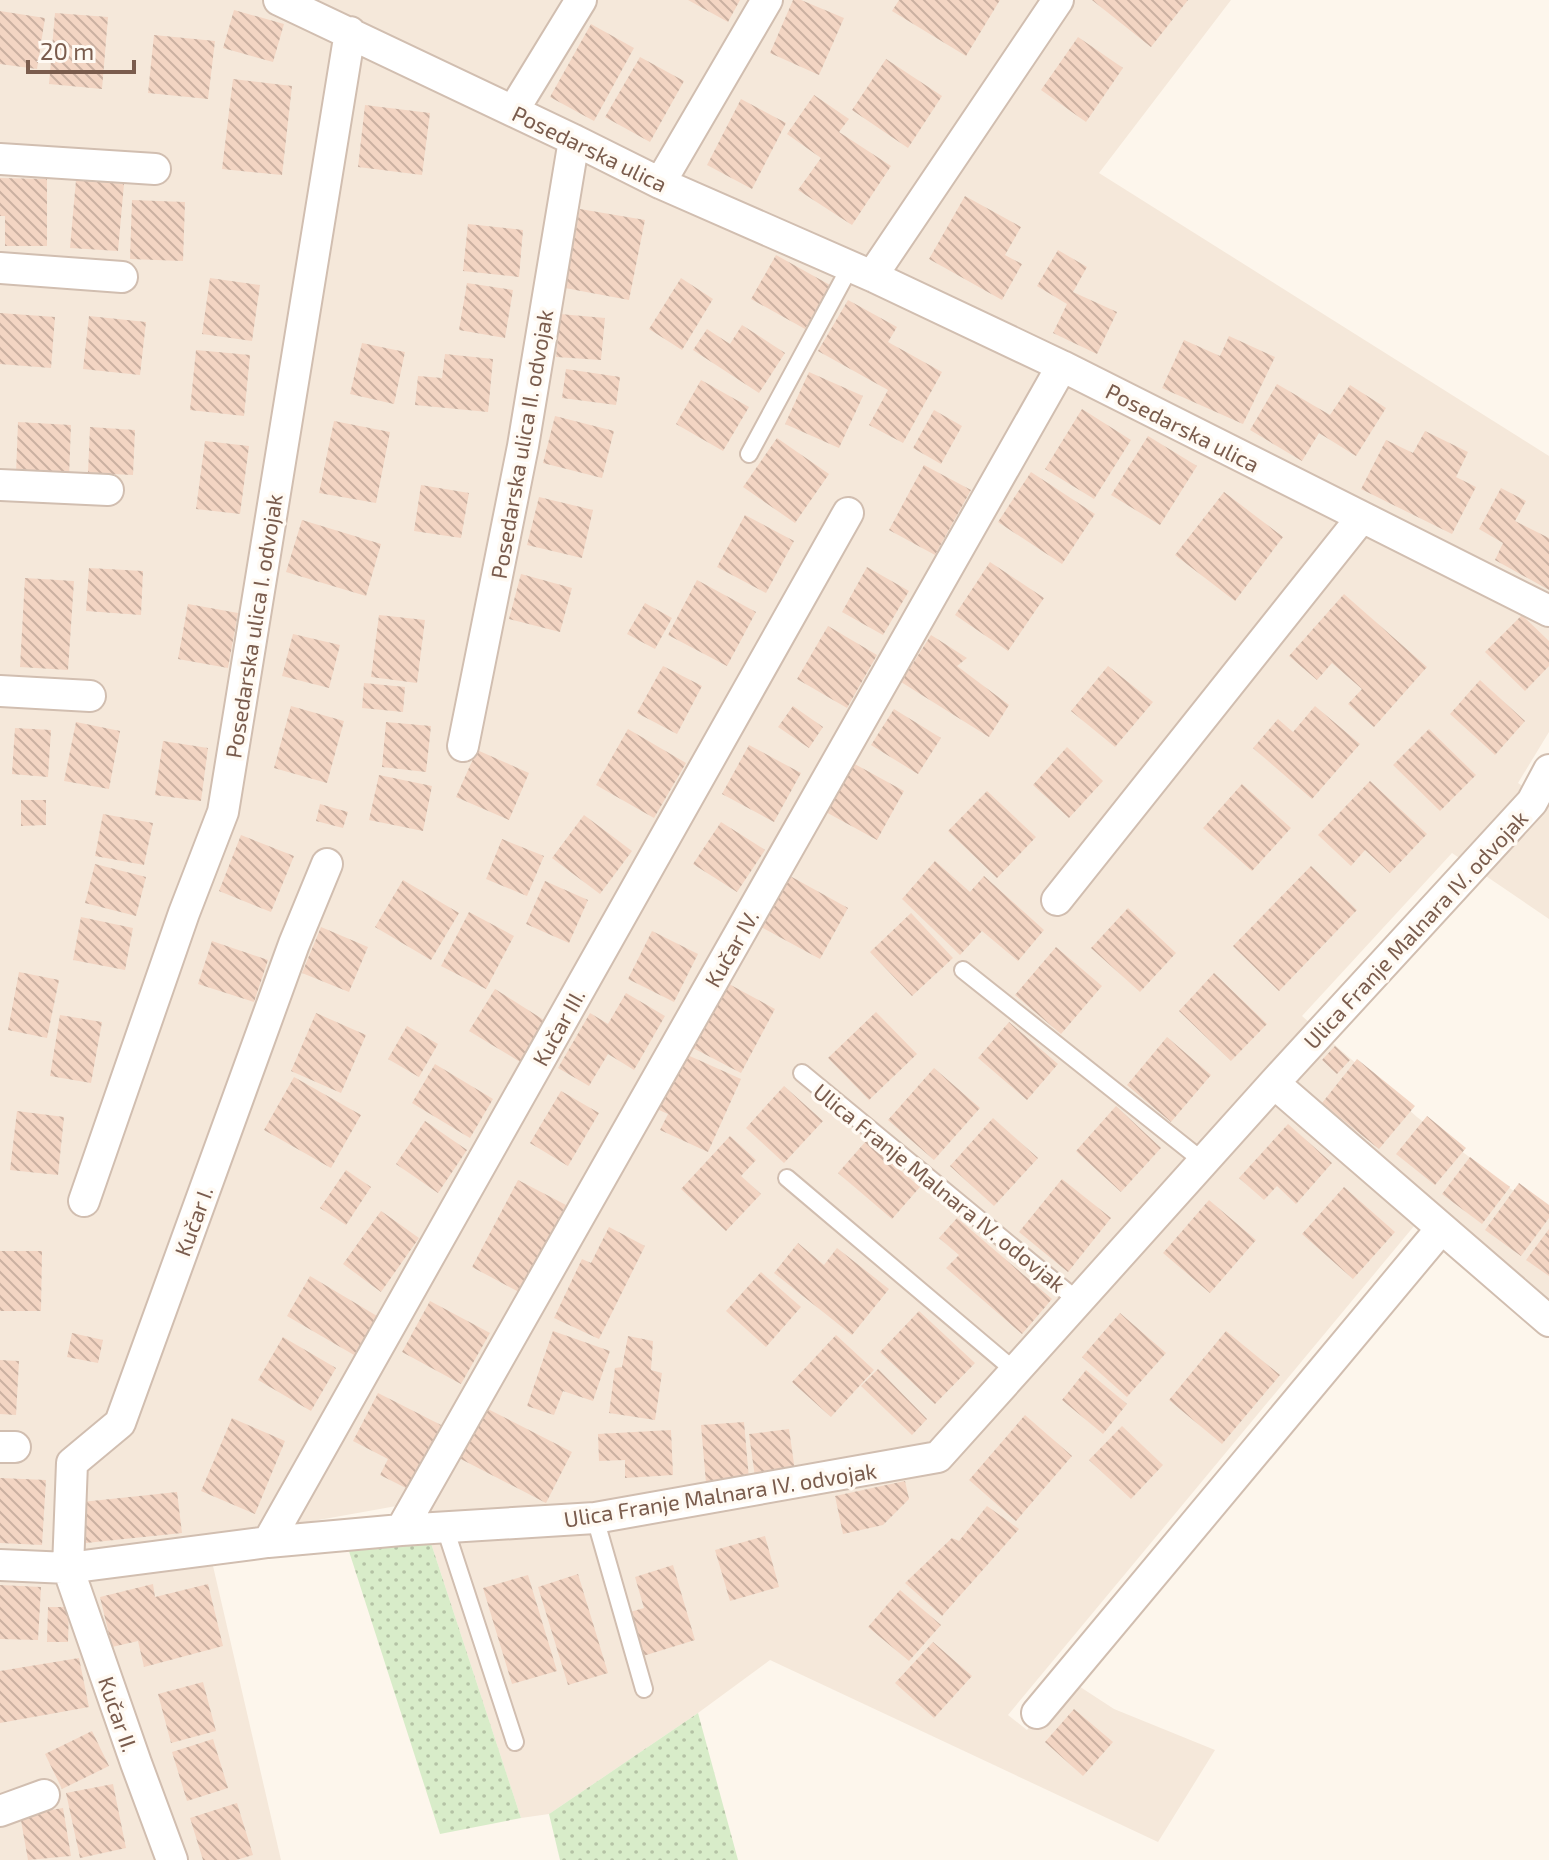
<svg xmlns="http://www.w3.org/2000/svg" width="1549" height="1860" viewBox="0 0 1549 1860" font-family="'Exo 2',sans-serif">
<defs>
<pattern id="grass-dots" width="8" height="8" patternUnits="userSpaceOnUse" patternTransform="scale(2)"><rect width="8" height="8" fill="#d8ecc9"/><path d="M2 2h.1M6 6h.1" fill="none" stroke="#b4c2a5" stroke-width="1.8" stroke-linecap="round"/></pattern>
<pattern id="building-back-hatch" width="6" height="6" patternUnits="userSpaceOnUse" patternTransform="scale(2)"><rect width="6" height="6" fill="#f3d5c3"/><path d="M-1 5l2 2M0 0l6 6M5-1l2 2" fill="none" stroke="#cab0a1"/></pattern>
</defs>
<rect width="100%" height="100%" fill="#fdf6ec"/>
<!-- residential -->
<path fill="#f5e8da" d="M0,0H1231L1099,173L1549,456V732L1518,783L1549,803V919L1452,853L1302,1016L1417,1117L1549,1218V1301L1434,1202L1008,1715L1027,1730L1068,1679L1114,1709L1215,1750L1158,1842L770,1660L698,1713L549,1814L521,1818L429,1537L430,1500L207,1540L281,1860H0Z"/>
<!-- grass -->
<path fill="url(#grass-dots)" d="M429,1537L521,1818L440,1834L346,1542Z
M698,1713L738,1860H560L549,1814Z"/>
<!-- building -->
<path fill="url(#building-back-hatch)" d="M688,0H740L728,22Z
M793,0H801L844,18L819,75L770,53Z
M899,0H1000L966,56L892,11Z
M1092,0H1188L1151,47Z
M234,10L284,24L273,62L223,48Z
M0,11L45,18L37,69L0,64Z
M55,13L108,17L102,89L49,84Z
M591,24L634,48L594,121L550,97Z
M154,35L215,41L208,99L148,93Z
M1078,37L1123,68L1086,122L1041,90Z
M640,57L684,81L650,142L605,117Z
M886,59L942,96L908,148L852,110Z
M233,79L292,86L282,175L222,169Z
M814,95L849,119L839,132L891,166L852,225L798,190L821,158L787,134Z
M741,99L786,123L752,189L707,165Z
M365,105L430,113L422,175L358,167Z
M0,178L47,179V246H5V216H0Z
M76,180L124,184L118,251L70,248Z
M965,196L1021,227L1005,255L1022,264L1002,300L929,259Z
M132,200L185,202L183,261L130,259Z
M580,209L645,220L629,300L565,288Z
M468,224L523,230L519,277L463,271Z
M1058,250L1087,267L1073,292L1117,312L1097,354L1053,333L1067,304L1037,286Z
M776,255L830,285L805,329L751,299Z
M210,278L260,285L252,341L202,334Z
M681,278L713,299L682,350L649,329Z
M467,283L513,290L505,338L459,330Z
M848,300L897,327L888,342L942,372L903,443L869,425L888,390L818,351Z
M0,313L55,317L51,368L0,364Z
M560,314L605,318L601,360L556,357Z
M89,316L146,322L140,375L83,369Z
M742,325L785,353L759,393L693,350L707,329L730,344Z
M1229,336L1275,357L1243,424L1162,388L1184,340L1220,356Z
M362,343L405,352L394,404L350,394Z
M196,350L250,355L244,416L190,410Z
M445,354L493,359L488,412L415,405L418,376L442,378Z
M566,369L620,377L616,405L562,398Z
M809,372L863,396L839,448L785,424Z
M701,380L749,407L723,451L676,424Z
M1277,384L1330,415L1350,385L1386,408L1356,456L1319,433L1302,461L1250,430Z
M1082,409L1131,440L1094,499L1045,469Z
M934,410L962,426L941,464L913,448Z
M555,416L614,431L602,478L543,463Z
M334,421L390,432L376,503L319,493Z
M18,422L71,425L69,477L16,474Z
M90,427L135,430L133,475L88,473Z
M1425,431L1468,452L1456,477L1476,487L1452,534L1361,489L1386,440L1413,453Z
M1148,436L1197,466L1160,525L1111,495Z
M777,438L829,474L795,523L743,487Z
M205,441L249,446L240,514L196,509Z
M924,465L971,490L935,555L889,530Z
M1031,472L1095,514L1062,564L998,522Z
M421,485L469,493L461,538L414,531Z
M1501,488L1526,501L1515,521L1549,538V590L1495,560L1503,543L1479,529Z
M1224,492L1283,537L1235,601L1175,555Z
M539,497L593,510L582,558L527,545Z
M745,515L794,541L766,593L717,567Z
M302,520L381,544L366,596L286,572Z
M990,562L1044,598L1008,651L955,615Z
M867,567L909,591L883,635L842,612Z
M89,568L143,571L141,615L86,611Z
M521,574L572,588L560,632L509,619Z
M25,578L74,581L68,670L20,667Z
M697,580L756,612L727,666L668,635Z
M1344,594L1427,667L1374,727L1348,704L1362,689L1332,663L1317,680L1289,656Z
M645,603L672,618L655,649L627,634Z
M188,604L238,613L228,668L178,659Z
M379,615L425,620L417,683L371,677Z
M1522,615L1549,641V666L1525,691L1485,652Z
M828,626L877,655L847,708L797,679Z
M293,634L340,645L329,688L282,676Z
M931,635L967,658L957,666L1009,705L989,737L901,682Z
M663,666L702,686L677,734L637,713Z
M1108,666L1153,702L1115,747L1071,711Z
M1480,680L1525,721L1495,755L1450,714Z
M364,683L405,687L403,712L362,708Z
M291,706L344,721L327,783L274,768Z
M793,706L823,727L809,748L778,727Z
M1315,706L1360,744L1312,799L1253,748L1278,719L1293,732Z
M894,709L941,738L918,774L871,745Z
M76,722L120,731L109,789L64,781Z
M386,722L431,726L426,772L382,767Z
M15,728L51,730L48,777L12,774Z
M628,729L686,763L654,818L596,785Z
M1429,729L1476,775L1440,811L1393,765Z
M163,741L208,748L201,801L155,795Z
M749,745L801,773L774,822L722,794Z
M1067,747L1103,781L1069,818L1033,785Z
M477,750L529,773L509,820L456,797Z
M851,762L904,791L877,840L824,811Z
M379,775L432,786L423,831L369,820Z
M1370,781L1427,834L1390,873L1365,850L1351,866L1318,835Z
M1242,784L1291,828L1252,871L1203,828Z
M987,791L1036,837L997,878L948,831Z
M21,800H46V825L21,826Z
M320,804L348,812L343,828L316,821Z
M103,814L153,823L144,865L95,856Z
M584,815L632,851L600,894L552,858Z
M721,822L765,850L737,892L693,864Z
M241,835L294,856L271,912L219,891Z
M502,839L544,856L527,896L486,879Z
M935,861L970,892L984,876L1044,930L1018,961L982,931L960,955L902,899Z
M95,864L146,877L136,916L85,903Z
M1311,866L1357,910L1279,991L1233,946Z
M790,876L848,908L820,959L761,927Z
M403,880L459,913L431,960L375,927Z
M545,881L588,900L569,943L526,924Z
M1128,908L1176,953L1140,992L1091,948Z
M469,912L514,936L486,989L441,966Z
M911,913L953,958L912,996L870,952Z
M81,917L133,928L125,970L73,960Z
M321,927L368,947L349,992L302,973Z
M652,931L698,954L674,1002L628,979Z
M212,941L268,960L254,1002L198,984Z
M1056,947L1102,986L1061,1034L1015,995Z
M19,972L59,980L47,1038L8,1030Z
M1214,973L1267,1024L1231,1061L1179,1011Z
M727,983L775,1009L741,1073L693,1048Z
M495,989L547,1022L522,1063L469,1031Z
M626,993L665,1016L634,1070L608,1054L589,1086L558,1068L590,1013L608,1024Z
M876,1012L917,1054L869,1100L828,1058Z
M316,1013L366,1035L341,1093L291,1071Z
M60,1015L102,1022L91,1083L50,1076Z
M1009,1022L1058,1064L1027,1100L978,1058Z
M407,1026L438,1044L419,1077L388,1059Z
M1167,1037L1211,1075L1171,1122L1127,1085Z
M1335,1046L1350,1060L1337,1074L1322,1060Z
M683,1053L741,1079L708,1152L660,1130L668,1114L657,1109Z
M1357,1059L1415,1106L1379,1149L1322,1103Z
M435,1064L493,1099L470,1138L412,1103Z
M934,1068L980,1108L934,1160L888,1120Z
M294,1077L361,1115L331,1168L264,1130Z
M784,1086L823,1121L784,1163L746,1128Z
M561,1091L599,1113L568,1166L530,1143Z
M1116,1106L1161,1148L1121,1192L1076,1151Z
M17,1111L64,1117L58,1175L10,1170Z
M1427,1116L1466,1148L1435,1185L1396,1154Z
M993,1118L1038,1158L994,1206L950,1166Z
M425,1121L467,1150L438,1193L396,1164Z
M1288,1124L1332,1163L1296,1204L1277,1186L1264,1200L1239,1178Z
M730,1136L756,1160L741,1176L761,1194L726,1231L681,1189Z
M866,1141L920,1187L892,1219L838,1173Z
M1470,1157L1510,1187L1482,1224L1442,1194Z
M346,1170L371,1187L346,1225L320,1208Z
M1062,1179L1111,1218L1068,1272L1019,1232Z
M518,1180L566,1205L519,1292L472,1267Z
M1519,1183L1549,1205V1218L1521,1256L1485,1230Z
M1344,1187L1395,1232L1353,1279L1302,1234Z
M1209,1200L1256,1240L1210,1293L1163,1253Z
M381,1211L419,1238L381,1292L343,1264Z
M957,1218L1052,1299L1022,1334L946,1268L959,1255L939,1238Z
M609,1227L645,1246L599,1339L554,1318L582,1259L591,1263Z
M1549,1229V1276L1526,1260Z
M798,1243L824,1265L837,1248L889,1289L852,1335L774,1273Z
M0,1251H42L41,1311H0Z
M761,1272L801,1307L766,1347L726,1311Z
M310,1276L377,1316L354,1355L287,1316Z
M430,1301L490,1333L461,1384L402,1352Z
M919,1311L975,1363L935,1404L880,1352Z
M1120,1313L1166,1353L1127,1397L1082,1357Z
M553,1331L610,1351L593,1401L563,1391L554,1415L527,1406Z
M1226,1331L1280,1375L1222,1444L1169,1400Z
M72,1333L103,1340L98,1363L67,1357Z
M836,1335L874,1370L831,1417L792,1382Z
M628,1336L653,1341L651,1370L662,1373L655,1420L609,1413L615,1368L622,1367Z
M283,1337L336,1368L311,1411L258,1380Z
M0,1360L19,1361L16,1415L0,1414Z
M878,1369L927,1419L912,1435L861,1386Z
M1086,1370L1127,1404L1103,1434L1062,1400Z
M378,1393L441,1425L408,1489L380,1475L388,1459L353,1441Z
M484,1407L572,1452L546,1503L457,1457Z
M1025,1415L1072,1456L1016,1521L969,1480Z
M232,1418L285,1441L255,1514L201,1491Z
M744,1422L749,1479L706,1483L701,1425Z
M1122,1426L1163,1465L1131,1499L1089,1460Z
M789,1429L795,1471L755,1477L749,1434Z
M671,1430L673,1475L625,1478V1460L599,1461L598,1434Z
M0,1478L46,1480L42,1545L0,1543Z
M905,1481L909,1499L883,1525L843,1534L835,1496Z
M177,1492L182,1533L86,1543L82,1502Z
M987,1506L1019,1529L942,1616L905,1583L952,1538L959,1541Z
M765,1536L779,1587L730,1601L715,1550Z
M673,1565L695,1640L643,1656L630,1612L644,1608L635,1577Z
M578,1574L608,1673L568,1685L538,1587Z
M528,1575L557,1671L512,1684L483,1588Z
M153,1584L155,1597L208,1584L223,1646L144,1667L138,1641L112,1647L100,1597Z
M0,1585L41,1587L38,1640L0,1639Z
M900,1590L941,1625L909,1661L868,1627Z
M48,1607H69L68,1642H47Z
M933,1642L972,1676L934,1718L895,1683Z
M79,1658L89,1707L0,1723V1671Z
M203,1682L216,1731L171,1743L158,1694Z
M1074,1709L1113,1742L1083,1776L1045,1742Z
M92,1731L109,1766L62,1789L45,1754Z
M213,1739L228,1788L187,1801L172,1752Z
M113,1784L126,1848L80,1858L66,1793Z
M237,1803L253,1855L236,1860H203L190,1818Z
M63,1808L71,1856L28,1860L20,1815Z"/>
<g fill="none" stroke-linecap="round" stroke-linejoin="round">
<!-- lane casing -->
<g stroke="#d1beb0" stroke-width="20">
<path id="lane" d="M749,454L850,267
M963,970L1204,1162
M802,1073L1078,1301
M787,1178L1015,1371
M595,1518L644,1689
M445,1528L515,1742"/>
</g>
<!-- street casing -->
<g stroke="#d1beb0" stroke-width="34">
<path id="street" d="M279,0L574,140L660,183L872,276L1062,366L1549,611
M513,111L581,0
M0,159L155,169
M660,183L767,0
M0,268L122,277
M872,276L1058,0
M0,485L108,490
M0,691L90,696
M463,746L523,446L574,140
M1057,900L1362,517
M1274,1083L1549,1321
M84,1201L184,913L223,812L350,32
M0,1447H15
M401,1530L1062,366
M268,1542L848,513
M0,1565L68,1568L268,1542L401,1530L595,1518L938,1457L1274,1083L1532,802L1549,770
M1037,1713L1441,1229
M0,1811L44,1795
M172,1860L136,1763L68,1568L72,1463L120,1423L294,944L327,864"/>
</g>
<!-- lane -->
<use href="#lane" stroke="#fff" stroke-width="16"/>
<!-- street -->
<use href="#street" stroke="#fff" stroke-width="30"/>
</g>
<g text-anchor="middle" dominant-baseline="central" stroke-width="7" stroke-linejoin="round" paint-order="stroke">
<!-- street labels -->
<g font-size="22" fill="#7a5c4d" stroke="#fffaf3">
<text transform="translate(590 148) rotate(26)">Posedarska ulica</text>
<text transform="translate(1183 427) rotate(27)">Posedarska ulica</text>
<text transform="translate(521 444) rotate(-80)">Posedarska ulica II. odvojak</text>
<text transform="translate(253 626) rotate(-81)">Posedarska ulica I. odvojak</text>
<text transform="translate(1415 929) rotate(-47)">Ulica Franje Malnara IV. odvojak</text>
<text transform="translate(731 948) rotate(-60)">Kučar IV.</text>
<text transform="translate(558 1027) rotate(-61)">Kučar III.</text>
<text transform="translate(940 1187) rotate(39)">Ulica Franje Malnara IV. odovjak</text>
<text transform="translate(193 1221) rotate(-70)">Kučar I.</text>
<text transform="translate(720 1494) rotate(-9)">Ulica Franje Malnara IV. odvojak</text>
<text transform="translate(119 1714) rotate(71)">Kučar II.</text>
</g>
</g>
<!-- scale -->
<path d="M28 60v12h106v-12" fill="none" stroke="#7a5c4d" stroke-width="4"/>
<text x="40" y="60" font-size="24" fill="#7a5c4d" stroke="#fffaf3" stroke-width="6" paint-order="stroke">20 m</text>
</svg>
